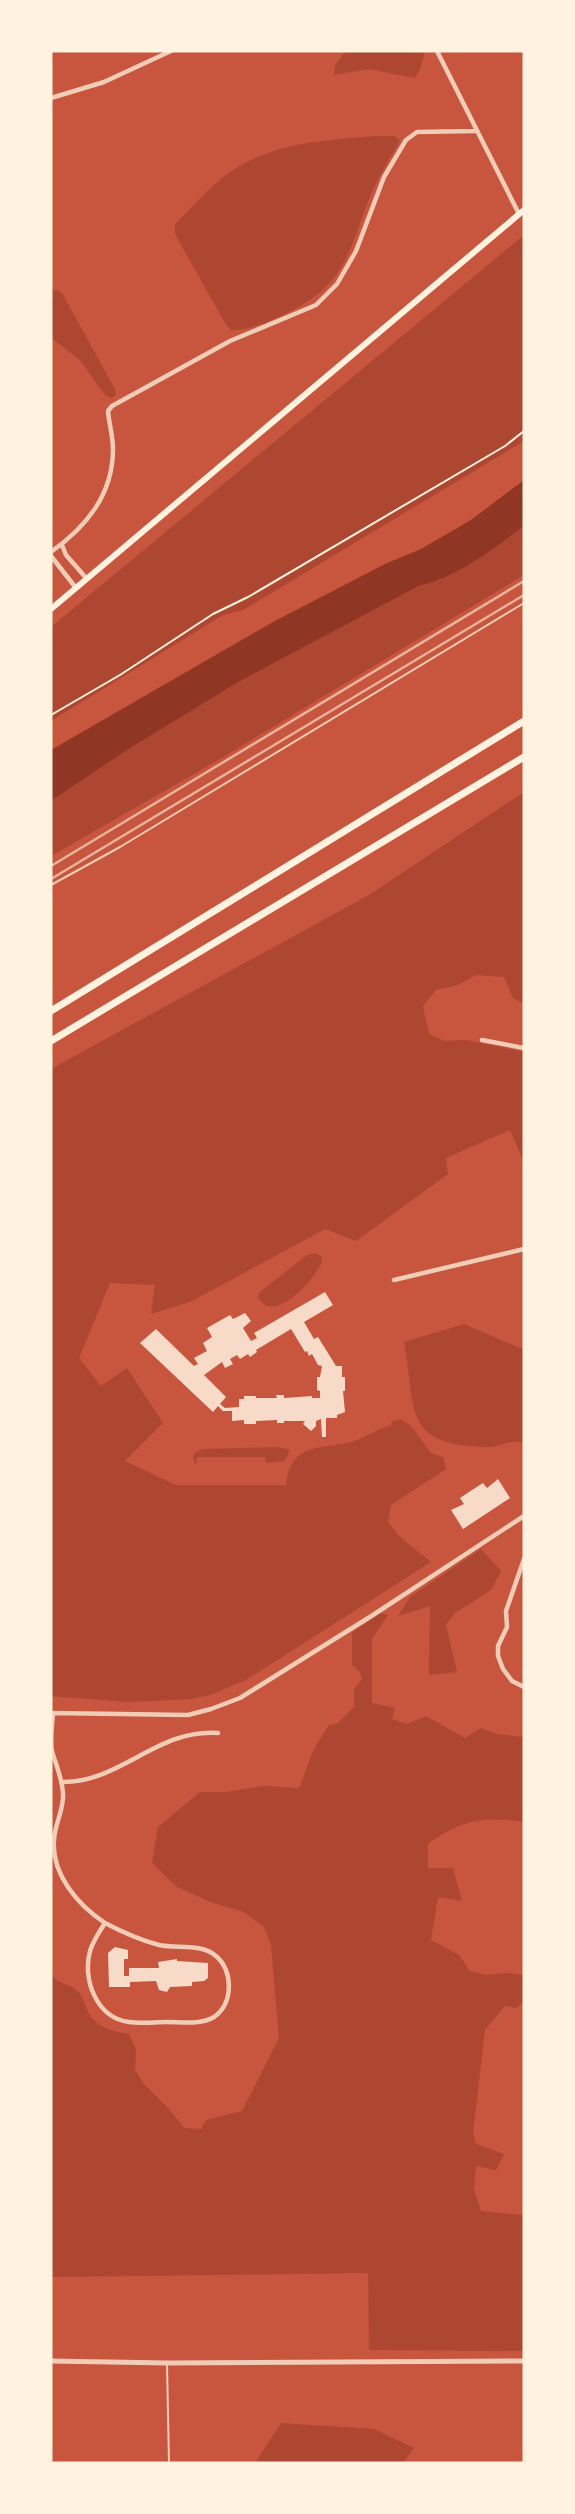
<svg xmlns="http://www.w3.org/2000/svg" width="575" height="2514" viewBox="0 0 575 2514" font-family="'Varela Round',sans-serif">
<rect width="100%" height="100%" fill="#c8553d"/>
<!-- green -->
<path fill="#ae4732" d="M346,51H425L421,67L415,78L369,69L334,75L335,65Z
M377,136H395L400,141C390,158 379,176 371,194C347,254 347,285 283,315C267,323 249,330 231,330L225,323L175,234V224C191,209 205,192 222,178C266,143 323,140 377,136Z
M524,235V441L243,610L223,615L51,721V627Z
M51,290H57L62,293L115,389L116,395L111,398L104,394L80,360L51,338Z
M524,526V575L215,762L51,856V801L127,750L240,681L422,585C459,577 494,548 524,526Z
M524,792V1004L513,998L504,977L476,975L458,985L436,990L423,1006L429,1034L444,1041L466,1040L524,1052V1163L510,1130L446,1158L448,1174L356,1241L325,1229L192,1301L151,1314L155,1285L110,1283L79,1358L101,1386L127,1368L163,1423L125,1461L176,1485H286C291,1442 319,1450 351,1442C365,1438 378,1428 392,1425L391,1422L401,1419L411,1426L431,1453L443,1457L446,1469L391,1505L388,1522L401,1538L431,1562L246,1680L210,1695L191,1699L126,1702L51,1696V1069L369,895Z
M315,1253L321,1256L322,1262C315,1279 273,1327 258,1297L260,1292L307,1255Z
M464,1324L520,1348L524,1346V1443C511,1438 501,1447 488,1447C399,1446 417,1407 404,1342Z
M278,1447L290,1450L285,1461L266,1463L265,1457H197L196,1465L193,1458L195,1453L202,1449Z
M481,1549L501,1571L491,1590L455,1613L446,1625L457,1672L429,1675L430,1606L398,1616L410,1597Z
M380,1613L388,1615L372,1639V1703L395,1708L392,1719L407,1724L426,1716L465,1738L481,1728L497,1734L524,1737V1822C485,1816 460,1820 428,1844V1868H453L462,1901L438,1897L431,1940L459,1955L470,1971L486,1975L508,1973L524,1975V2001L517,2008L505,2006L485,2030L473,2133L476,2144L504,2154L496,2170L476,2166L474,2189L481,2211L524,2215V2351L369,2350L368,2273L51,2277V1974C60,1985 65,1982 75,1989C85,1996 85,2010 92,2018C101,2029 116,2032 129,2034L136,2049L135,2070L144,2084L169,2109L184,2128L201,2129L206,2120L242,2111L279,2038L271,1945L264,1927L244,1912L213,1903L177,1887L152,1863L158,1827L200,1792H226L264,1786L299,1788L314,1749L329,1725L337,1724L354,1707V1689L362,1679L360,1672L352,1665V1633Z
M281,2423L374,2429L414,2448L403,2463H255Z"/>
<!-- water -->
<path fill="#8f3625" d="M524,480V526C494,548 459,577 421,585L240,681L127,750L51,801V750L273,622L385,564L421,549L471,520Z"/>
<!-- building -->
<path fill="#f7dbc8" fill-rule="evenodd" d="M325,1292L333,1305L304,1322L314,1339L318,1337L336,1366H342V1377H345V1391H343L345,1412L337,1415V1418H326V1437H322L321,1419L316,1421V1426L311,1431L303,1424L305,1421H284V1423H277V1420L256,1421V1424H244V1420L232,1421V1411H223L218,1406L213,1412L140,1343L156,1329L194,1366L198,1364L194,1358L207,1351L203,1343L212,1337L207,1328L230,1315L233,1319L245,1313L251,1321L243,1328L251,1341L257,1338L254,1333ZM291,1329L305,1352L307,1351L309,1356L312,1354L318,1365L322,1366L320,1377H317V1390L320,1391V1398H312V1396L284,1398V1395H276L277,1398H256V1396H244V1399H239V1407L225,1408L220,1404L226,1397L204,1375L222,1362L225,1368L233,1364L230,1359L237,1355L240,1359L248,1354L250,1357L257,1352L256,1350Z
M498,1479L510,1498L463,1529L451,1510L464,1504L460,1498L472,1490L483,1483L487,1488Z
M115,1947L128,1950V1959H124V1976H129V1968H159L158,1962L177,1959V1961L208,1963V1978L204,1981L192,1982V1986L170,1987L167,1992L159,1990L156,1981L130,1982V1987H109L108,1953Z"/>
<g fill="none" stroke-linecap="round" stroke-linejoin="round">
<!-- path -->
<path stroke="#fff3e0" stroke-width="2" d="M51,715L120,675L213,614L248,597L505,446L524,431"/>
<!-- service -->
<path stroke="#f1ccb7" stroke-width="2" d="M51,885L120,847L524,603
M167,2364L169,2463"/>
<!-- minor -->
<path stroke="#f1ccb7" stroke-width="4.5" d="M437,51L519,214
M51,98L104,82L171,51
M62,545L66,555L87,579
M51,552C86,527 113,495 113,449C113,436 109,424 108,411L112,406L230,341L316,305L337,284L356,251L384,177L406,140L417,132L475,131
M51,556L76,588
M482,1040L524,1048
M394,1280L524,1249
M524,1559L506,1611L507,1627L498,1646V1656L503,1669L512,1681L524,1687
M51,1713L188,1715L211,1709L240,1698L373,1615L524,1516
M53,1714C52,1726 50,1739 52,1751C56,1765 62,1778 63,1793C64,1810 55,1823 54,1840C51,1874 78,1905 105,1923
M62,1782C120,1783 158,1728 218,1733
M105,1923C122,1932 140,1940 159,1945C177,1949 201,1943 216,1956C233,1970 234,2003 214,2017C201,2025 181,2022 167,2022C155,2022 141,2024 129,2022C97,2018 82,1980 90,1951C93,1941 99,1932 105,1923Z"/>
<!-- tertiary -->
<path stroke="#f1ccb7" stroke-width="5" d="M51,2361L167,2363L524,2361"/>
<!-- secondary -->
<path stroke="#fff3e0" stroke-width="6" d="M51,609L524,210"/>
<!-- motorway -->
<path stroke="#fff3e0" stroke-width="7" d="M51,1011L524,721
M51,1041L524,757"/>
<!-- rail -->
<path stroke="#e9b49f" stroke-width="2.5" d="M51,866L524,581
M51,879L524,595"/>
</g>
<!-- border -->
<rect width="575" height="2514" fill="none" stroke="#fff3e0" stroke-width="105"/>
</svg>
